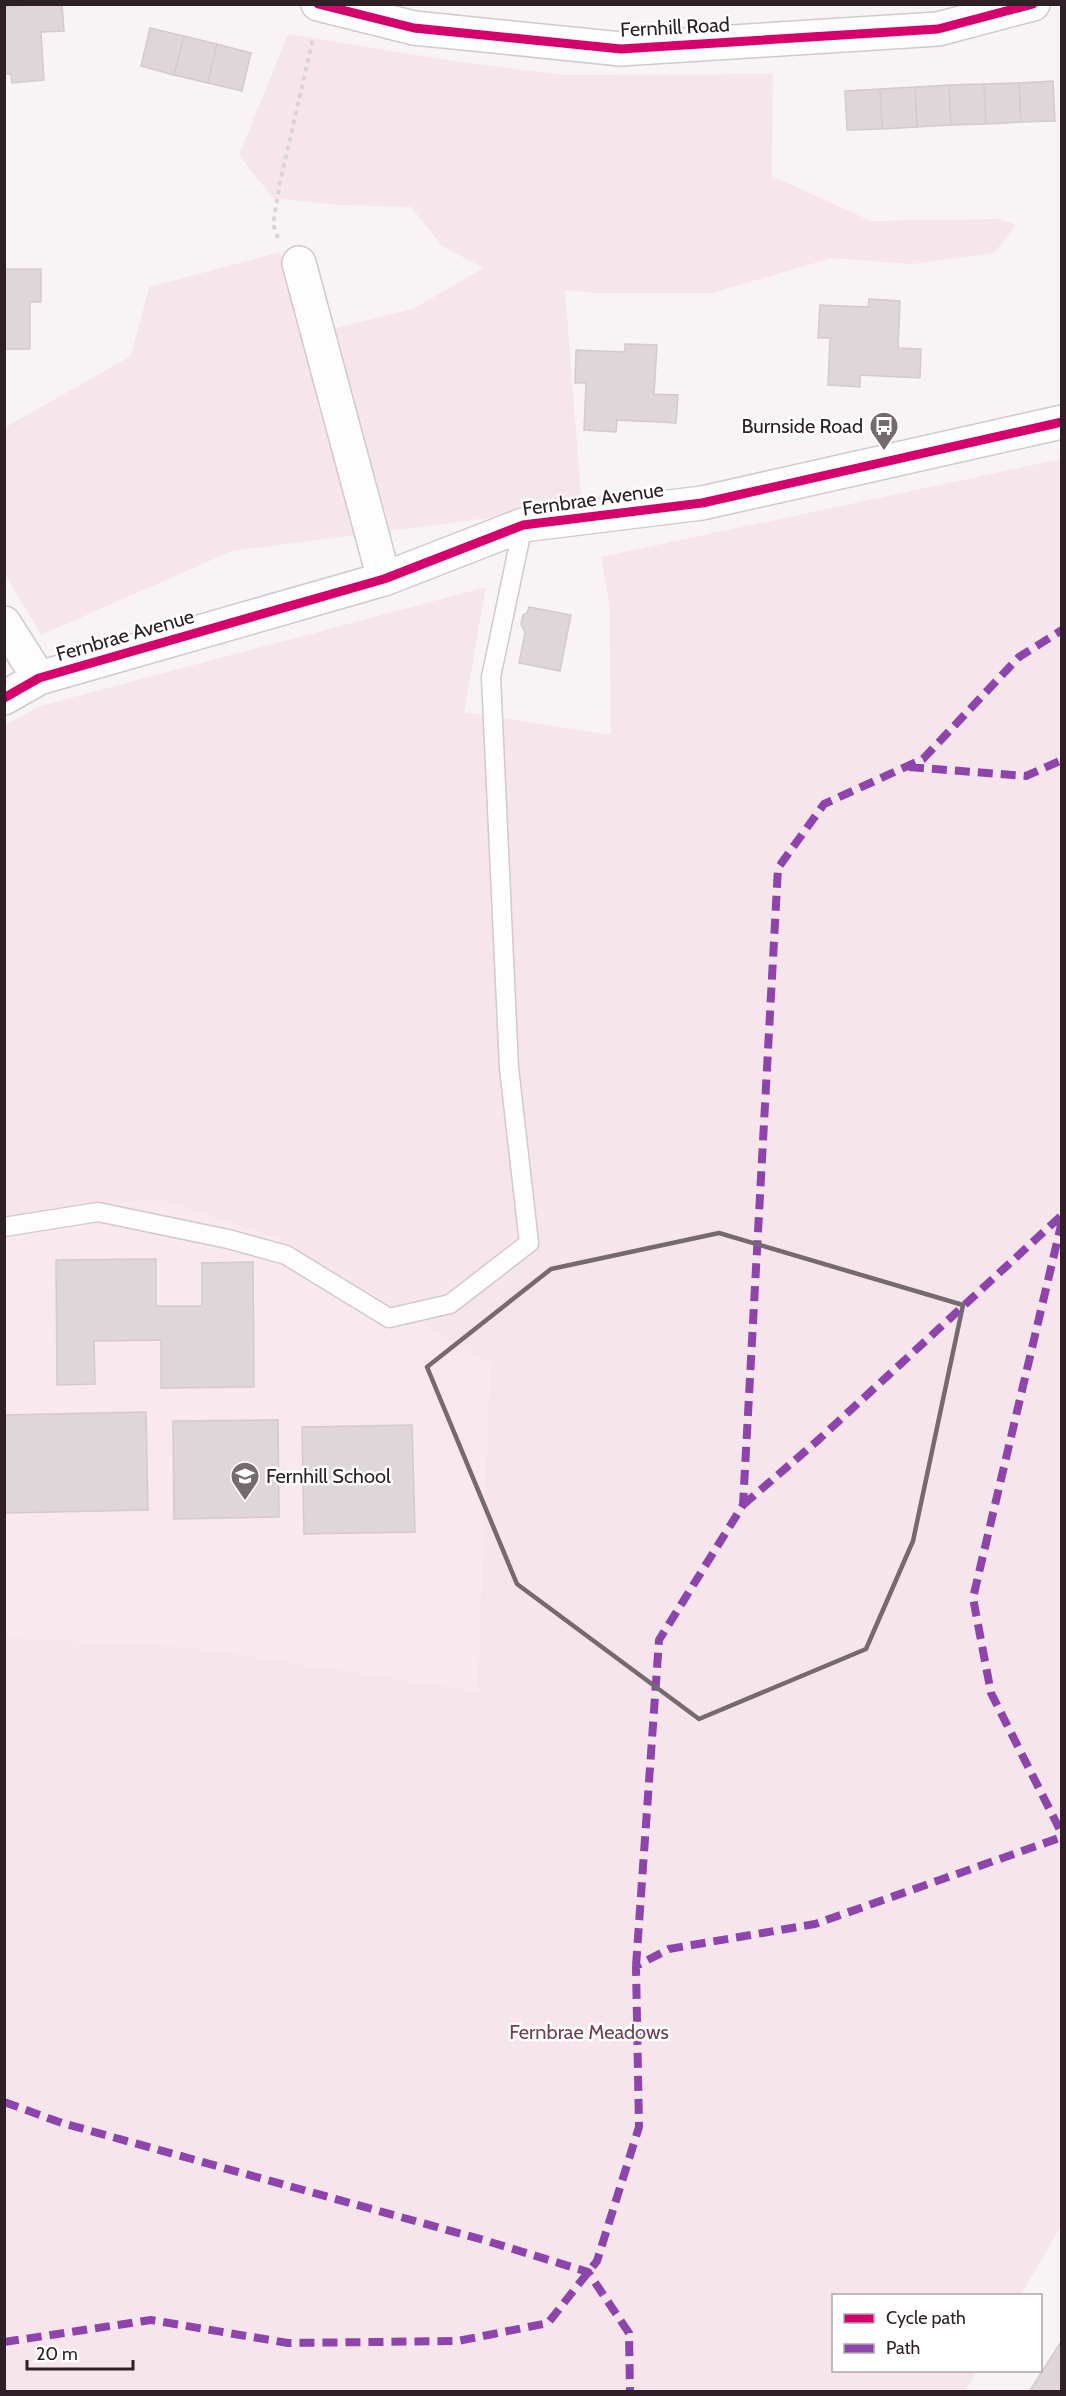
<svg xmlns="http://www.w3.org/2000/svg" width="1066" height="2396" viewBox="0 0 1066 2396" font-family="Cabin,sans-serif">
<rect width="100%" height="100%" fill="#f8f4f6"/>
<!-- built -->
<path fill="#fae8ef" d="M157,1199L276,1238L490,1364L477,1691L190,1647L5,1637L4,1219Z"/>
<!-- green -->
<path fill="#f7e5ec" d="M288,34L460,62L564,75L773,74L772,176L871,221L999,219L1016,225L994,253L913,264L832,258L712,293H597L565,290L582,506L232,551L41,635L5,574L4,428L131,356L149,287L280,252L304,336L415,308L483,268L442,246L411,207L341,205L273,198L239,155Z
M1061,459V2226L1021,2295L834,2296V2370L977,2371L965,2391H5L4,1637L190,1647L477,1691L490,1364L276,1238L157,1199L5,1219V725L40,706L486,587L464,712L611,735L609,603L601,557Z"/>
<!-- building -->
<path fill="#dfd6da" stroke="#d3cace" stroke-width="1.5" d="M62,4L64,31L41,32L44,80L12,83L11,74H4V6Z
M150,28L184,36L174,75L141,66Z
M184,36L217,44L208,83L174,75Z
M217,44L251,53L242,91L208,83Z
M1053,81L1055,121L1021,122L1019,83Z
M1019,83L1021,122L986,124L984,84Z
M984,84L986,124L951,125L949,85Z
M949,85L951,125L917,127L915,87Z
M915,87L917,127L882,129L880,89Z
M880,89L882,129L847,130L845,91Z
M4,269H41V302H30V349H4Z
M869,299L900,301L898,348L921,349L920,378L860,375V387L828,385L830,338H818L820,305L868,307Z
M625,344L657,345L654,394L678,395L676,423L617,420L616,432L584,430L586,383H575L576,350L625,352Z
M529,607L571,615L560,671L519,663L525,633L521,624L523,615L527,613Z
M156,1259V1306H202V1263L253,1262L254,1387L161,1388V1340L94,1341L95,1384L57,1385L56,1260Z
M146,1412L148,1510L4,1513V1415Z
M278,1420L279,1517L174,1519L173,1421Z
M412,1425L415,1532L304,1534L302,1427Z
M1062,2340V2392H1029Z"/>
<g fill="none" stroke-linecap="round" stroke-linejoin="round">
<!-- lane casing -->
<g stroke="#d1c9cc" stroke-width="21">
<path id="lane" d="M4,1227L98,1212L228,1239L286,1255L389,1318L450,1304L529,1243L509,1068L491,677L523,525"/>
</g>
<!-- street casing -->
<g stroke="#d1c9cc" stroke-width="36">
<path id="street" d="M299,263L384,579
M4,623L39,678
M4,698L39,678L384,579L523,525L702,503L1062,422"/>
</g>
<!-- secondary casing -->
<g stroke="#d1c9cc" stroke-width="36">
<path id="secondary" d="M318,4L414,28L621,49L938,29L1033,4"/>
</g>
<!-- path -->
<path stroke="#d7d5d6" stroke-width="4" stroke-dasharray="4.5 4.5" stroke-linecap="butt" d="M278,238L273,224L280,182L313,38"/>
<!-- lane -->
<use href="#lane" stroke="#fefdfe" stroke-width="18"/>
<!-- street -->
<use href="#street" stroke="#fefdfe" stroke-width="33"/>
<!-- secondary -->
<use href="#secondary" stroke="#fefdfe" stroke-width="33"/>
<!-- quiet -->
<path stroke="#8e44ad" stroke-width="8" stroke-dasharray="15 8" stroke-linecap="butt" d="M909,767L1026,776L1062,760
M1062,1221L973,1598L991,1693L1062,1834
M743,1505L816,1442L1062,1215
M636,1966L659,1640L743,1505L778,868L824,804L923,759L1019,657L1062,630
M4,2102L62,2123L487,2241L588,2272L629,2333L630,2392
M4,2342L151,2320L288,2343L458,2341L548,2323L597,2261L639,2127L636,1966L669,1949L815,1924L1062,1837"/>
<!-- cycleway casing -->
<g stroke="#fff" stroke-width="13">
<path id="cycleway" d="M318,4L414,28L621,49L938,29L1033,4
M4,698L39,678L384,579L523,525L702,503L1062,422"/>
</g>
<!-- cycleway -->
<use href="#cycleway" stroke="#d6006c" stroke-width="9"/>
</g>
<!-- marked area -->
<path fill="none" stroke="#756a6f" stroke-width="4.5" stroke-linejoin="round" d="M719,1233L963,1305L913,1541L866,1649L699,1719L517,1584L427,1367L551,1269Z"/>
<!-- icons -->
<defs>
<g id="bus-pin" transform="scale(1.5)"><path d="M0 17L-7.5 6A9.5 9.5 0 1 1 7.5 6Z" fill="#756a6f" stroke="#fff"/><path d="M-5-6H5V4H4V6H2V4H-2V6H-4V4H-5ZM-3.5-4V0h7V-4ZM-3.5 1.2v1.5H-2V1.2ZM2 1.2v1.5H3.5V1.2Z" fill="#fff"/></g>
<g id="school-pin" transform="scale(1.5)"><path d="M0 17L-7.5 6A9.5 9.5 0 1 1 7.5 6Z" fill="#756a6f" stroke="#fff"/><path d="M0-5L7-2L0 1L-7-2ZM-4 1L0 2.5L4 1V4Q0 6-4 4Z" fill="#fff"/></g>
</defs>
<g fill-rule="evenodd">
<use href="#bus-pin" x="884" y="426"/>
<use href="#school-pin" x="245" y="1476"/>
</g>
<g text-anchor="middle" dominant-baseline="central" stroke-width="5" stroke-linejoin="round" paint-order="stroke">
<!-- street labels -->
<g font-size="20" fill="#2e2026" stroke="#fff">
<text transform="translate(675 27) rotate(-3)">Fernhill Road</text>
<text transform="translate(593 499) rotate(-8)">Fernbrae Avenue</text>
<text transform="translate(125 635) rotate(-16)">Fernbrae Avenue</text>
</g>
<!-- poi labels -->
<g font-size="20" fill="#2e2026" stroke="#fff" text-anchor="end">
<text x="863" y="426">Burnside Road</text>
<text x="266" y="1476" text-anchor="start">Fernhill School</text>
</g>
<!-- park labels -->
<g font-size="20" fill="#724055" stroke="#fff">
<text x="589" y="2032">Fernbrae Meadows</text>
</g>
</g>
<!-- border -->
<rect width="1066" height="2396" fill="none" stroke="#2e2026" stroke-width="12"/>
<!-- legend -->
<rect x="832" y="2294" width="210" height="78" fill="#ffffff" stroke="#aba6a8" stroke-width="1.5"/>
<rect x="844" y="2314" width="30" height="9" fill="#d6006c" stroke="#aba6a8" stroke-width="1.5"/>
<text x="886" y="2324" font-size="18" fill="#2e2026">Cycle path</text>
<rect x="844" y="2344" width="30" height="9" fill="#8e44ad" stroke="#aba6a8" stroke-width="1.5"/>
<text x="886" y="2354" font-size="18" fill="#2e2026">Path</text>
<!-- scale -->
<path d="M27 2360v9h106v-9" fill="none" stroke="#2e2026" stroke-width="3"/>
<text x="36" y="2360" font-size="18" fill="#2e2026" stroke="#ffffff" stroke-width="4.5" paint-order="stroke">20 m</text>
</svg>
